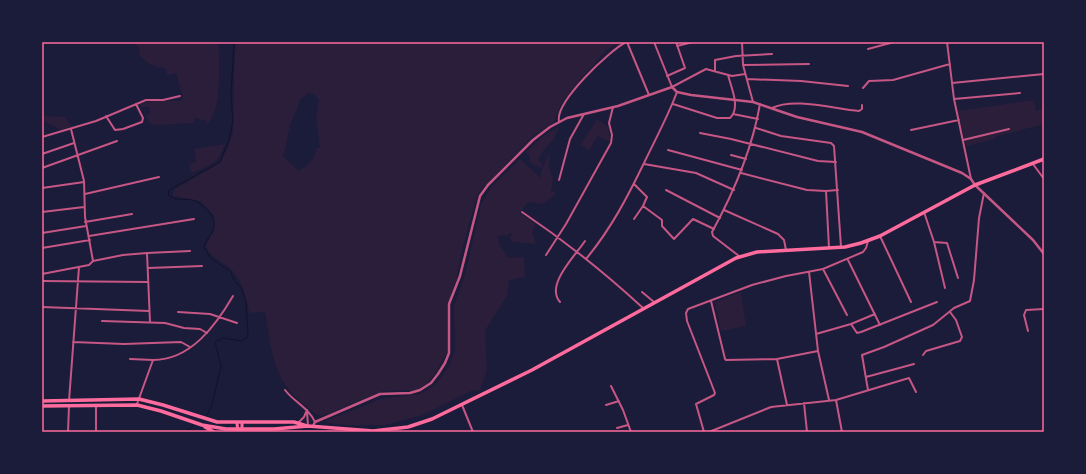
<svg xmlns="http://www.w3.org/2000/svg" width="1086" height="474" viewBox="0 0 1086 474" font-family="'DM Sans',sans-serif">
<rect width="100%" height="100%" fill="#1b1b3a"/>
<!-- green -->
<path fill="#2a1e3b" fill-rule="evenodd" d="M132,42H219C218,62 224,114 205,125L206,121L195,118L194,123L156,125L149,123L146,115L151,113L149,107H141L140,104L153,101H181L183,98L176,73L167,75L166,69C162,66 160,68 156,67C151,65 142,59 139,55L140,49Z
M236,42H621L604,52L593,66L582,77L561,104L554,122L532,137L480,191L476,199L462,250L456,281L447,306V353L435,374L428,383L416,390L383,391L322,416C316,415 311,410 306,406C273,382 271,350 265,312L249,313C247,297 242,281 231,269C222,261 209,258 206,245L214,231L215,220L213,214L200,201L173,196V193L175,189L220,163L228,147L233,132L234,75ZM309,93L314,94L319,100L316,117L320,148H317C315,159 308,165 299,171L283,156C287,146 287,136 290,126C293,116 298,109 300,99Z
M1034,100L1036,111L1044,108V124L995,137V139L966,146L958,111Z
M44,116L65,117L72,126L61,130L42,120V117Z
M597,119L608,127L610,139L609,142L598,136L589,150L580,145Z
M559,127L554,139L543,151L538,160L542,163V165L540,168L529,162L530,157L526,152L544,135Z
M225,144C217,165 212,164 192,173L189,164L196,162L194,149Z
M550,151L549,166L553,179L551,192H555V195L543,204L528,202L520,213L536,224L532,232L536,244L512,242L510,237L512,234L510,233L508,235L498,236L499,244L509,258L524,257L525,277L509,280L507,296L485,331L487,371L480,390L471,391L423,415L385,425H344L323,422L381,399L420,394L435,385L448,368L455,350L454,306L465,275L481,204L492,186L520,159L541,178V171Z
M741,292L746,326L721,331L715,302Z"/>
<g fill="none" stroke-linecap="round" stroke-linejoin="round">
<!-- stream -->
<path stroke="#12122b" stroke-width="1" d="M207,415L212,405L221,366L215,342L223,338L242,341L248,337L246,302L241,288L234,280L231,272L211,258L204,247C206,240 212,234 214,227C216,216 203,203 192,200C183,198 176,202 168,195L169,190L220,162L229,140L233,121L231,95L234,42
M185,432L193,426"/>
<!-- minor -->
<path stroke="#c65784" stroke-width="2" d="M627,42L649,95
M654,42L672,87L706,69L732,76L745,74
M742,42L743,65L753,102
M947,42L954,99L971,179
M677,46L693,42
M868,49L894,42
M743,65L809,64
M715,71V60L736,56L772,54
M667,76L685,68L676,42
M747,79L801,81L848,86
M952,83L1044,74
M863,88L869,81L893,80L950,64
M954,99L1020,93
M673,104L717,118H730C741,108 731,87 728,75
M772,108C794,97 834,109 859,111L862,109V105
M733,114L758,119
M106,116L115,130L123,129L142,122L143,118L136,104
M559,121C555,102 609,51 626,42
M756,128L781,136L831,143L834,146L841,247
M71,129L84,181L85,217L93,261
M911,130L959,120
M700,133L731,139L818,161L836,162
M42,137L96,121L146,100H163L180,96
M963,140L1009,129
M668,150L742,170
M42,154L74,143
M731,155L746,159
M42,161L43,168
M644,164L696,173L734,190
M1033,164L1044,179
M42,168L117,141
M741,173L807,190L826,191L829,248
M559,180L570,139L584,114
M634,184L647,197L643,206L634,219
M42,188L84,182
M666,190L720,218
M826,191L838,190
M85,194L159,177
M643,206L662,220V226L674,239L693,219L714,229
M724,210L778,234L784,240L786,250
M42,212L84,207
M522,212C565,241 605,273 643,308
M924,212L934,242L947,243L958,278
M85,222L132,214
M42,233L86,226
M89,236L194,219
M880,236L911,302
M934,242L945,288
M42,248L90,240
M147,253L190,251
M546,255L566,224L611,143L612,135L609,123L613,107
M739,256L713,236L712,232C734,192 752,150 760,104
M586,259C611,229 628,196 645,161C656,138 668,116 677,92
M848,260L880,325
M148,268L202,266
M823,269L847,315
M809,272L818,351L829,400
M42,274L89,265L93,261L123,255L147,253L150,322
M42,281L148,282
M642,292L654,302
M711,301L725,359L726,360L777,359L818,351
M560,302C545,285 575,256 585,241
M42,307L149,311
M178,312L210,314L237,323
M102,321L165,323L184,328L200,329L207,333
M851,324L875,314
M1028,331L1024,315L1026,310L1044,309
M816,334L851,324L857,333L861,332L937,302
M73,342L124,344L181,342L190,347
M923,355L926,351L960,341L962,337L956,320L950,312
M130,359L153,360
M777,359L787,405
M866,377L914,364
M611,386L623,410L631,432
M285,390C294,402 309,408 315,422
M868,390L862,355L884,347L933,325L954,308L970,301L974,280L979,218L984,193
M836,400L842,432
M69,401L79,267
M804,403L807,432
M137,404L153,360C191,360 216,325 233,296
M462,405L473,432
M606,405L619,401
M307,411L308,426
M298,423L304,417L307,410
M617,428L628,425
M68,432L69,406
M96,432V406
M704,432L696,404L714,395L715,393L687,321L686,313L688,309L752,285L786,276L823,269L863,252L866,248L868,241
M709,432L771,407L836,400L909,378L916,392"/>
<!-- tertiary -->
<path stroke="#c65784" stroke-width="2.5" d="M313,426L315,422L380,394L410,393L420,390L431,383L438,374L445,363L449,353V304L460,276L480,196L488,185L533,140L550,127L567,118L618,106L672,87L677,92L691,95L753,102L797,117L862,132L962,173L971,179L975,185L1033,240L1044,254"/>
<!-- secondary -->
<path stroke="#ff6b9d" stroke-width="3" d="M237,423L238,432
M242,423V432"/>
<!-- primary -->
<path stroke="#ff6b9d" stroke-width="3.5" d="M42,401L139,399L163,405L217,422H294L307,426
M42,406L137,405L161,411L202,425L226,429H274L308,426L373,431L408,427L432,419L532,370L736,258L757,252L845,247L861,243L880,236L975,185L1044,159
M205,427L214,432"/>
</g>
<!-- border -->
<rect width="1086" height="474" fill="none" stroke="#1b1b3a" stroke-width="86"/>
<rect x="43" y="43" width="1000" height="388" fill="none" stroke="#ff6b9d" stroke-width="1.5"/>
</svg>
